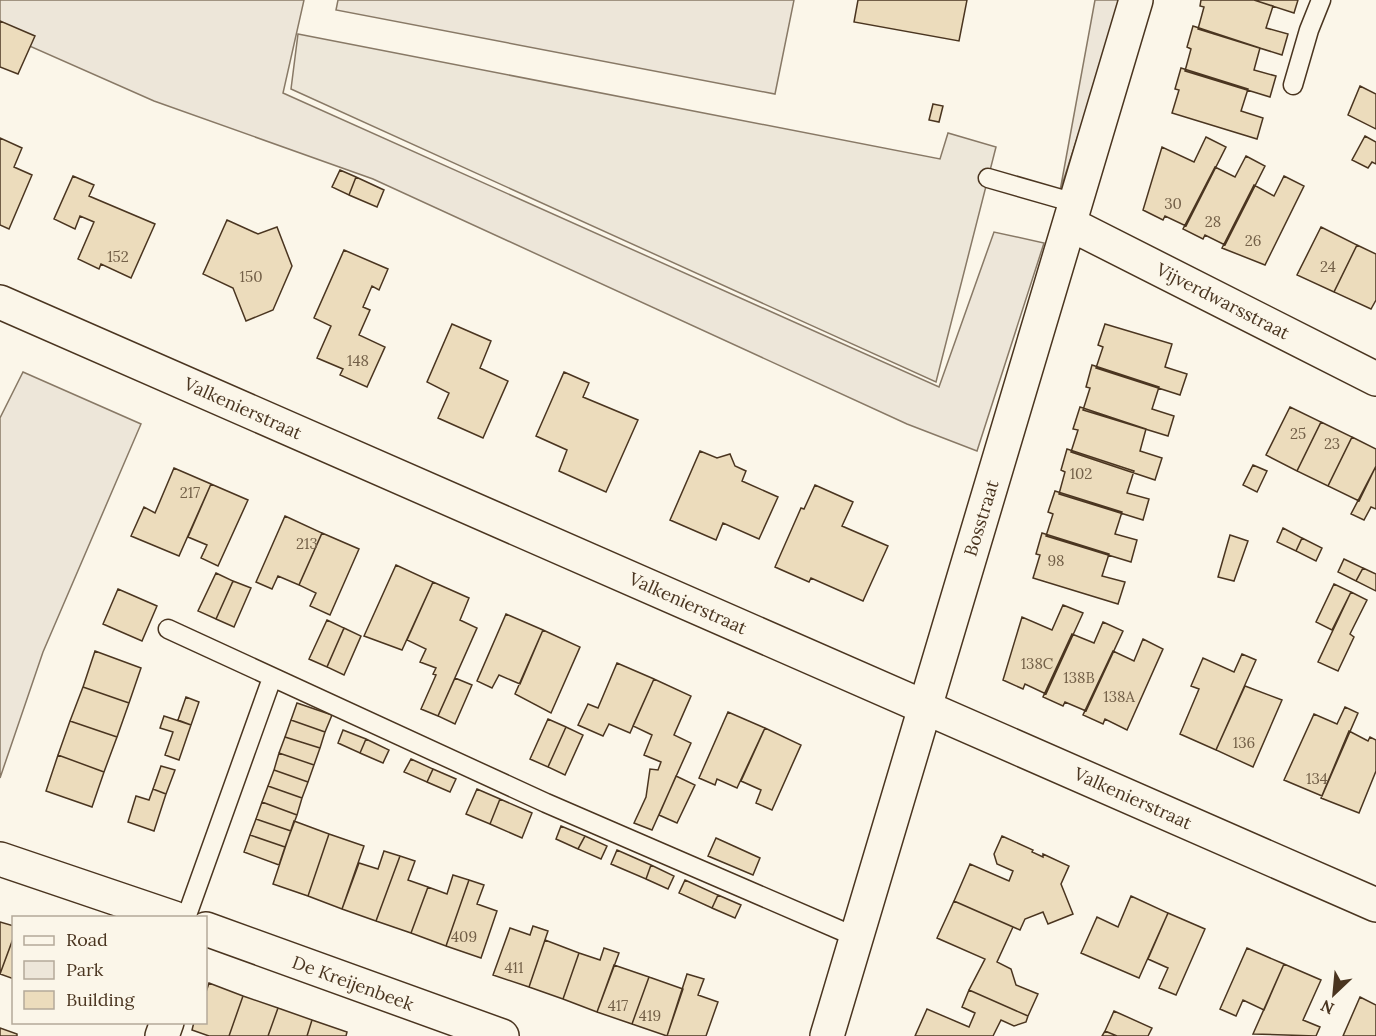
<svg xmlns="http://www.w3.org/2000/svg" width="1376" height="1036" viewBox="0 0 1376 1036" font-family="Lora,serif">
<rect width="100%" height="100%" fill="#fbf6e9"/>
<!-- green -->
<path fill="#ede6d9" stroke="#887966" stroke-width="1.5" d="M0,0H304L283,93L939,387L994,232L1044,243L977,451L907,424L373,179L154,101L0,33Z
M338,0H794L775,94L336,10Z
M1095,0H1122L1060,191Z
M23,372L141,424L43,652L0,778V418Z"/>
<!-- parking -->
<path fill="#ede7d9" stroke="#887966" stroke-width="1.5" d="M298,34L940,159L948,133L996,147L936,382L291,89Z"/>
<!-- building -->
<path fill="#ecdcbc" stroke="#4a3520" stroke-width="1.5" d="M858,0H967L959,41L854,22Z
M1201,0H1254L1273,6L1266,28L1288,34L1282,55L1198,29L1204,7L1200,6Z
M1254,0H1298L1294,13Z
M0,21L35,36L18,74L0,67Z
M1193,26L1260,48L1254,70L1276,76L1270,97L1185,71L1191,49L1187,47Z
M1181,68L1248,89L1241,111L1263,118L1257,139L1172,113L1179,90L1175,89Z
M1360,86L1376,94V129L1348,115Z
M933,104L943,106L939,122L929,120Z
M1365,136L1376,142V164L1372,162L1368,168L1352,160Z
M1206,137L1226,147L1186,226L1165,216L1163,220L1143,210L1162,147L1194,162Z
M0,138L22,148L14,167L32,175L9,229L0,225Z
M1246,156L1265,166L1225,245L1205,235L1203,239L1183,229L1215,167L1235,177Z
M340,170L356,177L349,195L332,187Z
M73,176L94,185L89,196L155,224L131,278L101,264L99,269L78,259L94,222L80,216L75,229L54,219Z
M1284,176L1304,186L1265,265L1222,248L1254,185L1274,196Z
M356,177L384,190L377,207L349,195Z
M227,220L258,234L277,227L292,266L273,310L246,321L233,288L203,274Z
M1321,227L1357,245L1334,292L1297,275Z
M1357,245L1376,254V300L1371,309L1334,292Z
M344,250L388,269L379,290L372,286L363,307L370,310L359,335L385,347L367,387L340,375L343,369L317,358L331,326L314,318Z
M452,324L491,341L480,368L508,381L483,438L438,418L449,393L427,382Z
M1105,324L1172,344L1165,367L1187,374L1180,395L1096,368L1103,347L1098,345Z
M1092,365L1159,387L1152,409L1174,416L1168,436L1083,410L1090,388L1086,387Z
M564,372L589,383L583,397L638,420L606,492L559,471L567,450L536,436Z
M1080,407L1146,429L1140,451L1162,458L1155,480L1071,452L1078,430L1073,429Z
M1290,407L1321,422L1297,471L1266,455Z
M1321,422L1352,437L1328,486L1297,471Z
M1352,437L1376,449V466L1359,501L1328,486Z
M1067,449L1134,471L1127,493L1149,499L1143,520L1059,494L1065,472L1061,470Z
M700,451L717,458L730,454L735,466L746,471L742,481L778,497L759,539L723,523L716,540L670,520Z
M1253,465L1267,471L1257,492L1243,485Z
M1376,466V509L1371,507L1364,520L1351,514Z
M174,468L211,484L179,556L131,536L144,507L155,513Z
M211,484L248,500L218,566L201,558L207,545L188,537Z
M815,485L853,502L842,526L888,546L863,601L811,578L809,582L775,567L801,508L804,509Z
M1055,491L1122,512L1115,534L1137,540L1131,562L1046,536L1053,514L1048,512Z
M285,516L322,533L299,585L278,576L272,589L256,582Z
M1283,528L1302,538L1296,551L1277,542Z
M322,533L359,549L330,615L310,606L316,593L299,585Z
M1042,533L1109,554L1102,576L1125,582L1118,604L1033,578L1040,555L1036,554Z
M1230,535L1248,541L1234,581L1218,577Z
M1302,538L1322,548L1316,561L1296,551Z
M1344,559L1363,568L1356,581L1338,572Z
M396,565L433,582L402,650L364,636Z
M1363,568L1376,574V591L1356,581Z
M216,573L233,581L216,619L198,611Z
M233,581L251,588L234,627L216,619Z
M433,582L469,598L460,620L477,628L438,716L421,709L436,675L433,674L436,668L420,662L426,649L407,640Z
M1334,584L1351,592L1332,630L1316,622Z
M118,589L157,606L142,641L103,624Z
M1351,592L1367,600L1350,634L1354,637L1338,671L1318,662Z
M1063,605L1083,613L1046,694L1025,684L1023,689L1003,680L1022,617L1052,630Z
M506,614L543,630L520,684L499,675L492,688L477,681Z
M327,620L344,628L327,667L309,659Z
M1103,622L1123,631L1086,711L1065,702L1063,706L1043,697L1072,634L1094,643Z
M344,628L361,636L344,675L327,667Z
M543,630L580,647L551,713L515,694Z
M1143,639L1163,649L1127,730L1105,719L1103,724L1083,715L1113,651L1134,661Z
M95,651L141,668L129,703L83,687Z
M1242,654L1256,660L1216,750L1180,734L1199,689L1191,686L1203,658L1234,672Z
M617,663L654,679L630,733L609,724L603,736L578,725L588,704L598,708Z
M455,678L472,685L455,724L438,716Z
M654,679L691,696L674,735L691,743L652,830L634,823L646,797L650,769L658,770L661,762L644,755L652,735L633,726Z
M1245,686L1282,700L1253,767L1216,750Z
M83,687L129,703L117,737L70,721Z
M186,697L199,702L191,725L178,720Z
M297,703L332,715L325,732L291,720Z
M1345,707L1358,713L1322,796L1284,780L1314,714L1337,724Z
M728,712L765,728L737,788L717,779L715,785L699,778Z
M164,716L191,725L179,760L165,755L173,732L160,728Z
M548,719L566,727L548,767L530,759Z
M291,720L325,732L320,748L285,737Z
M70,721L117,737L104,772L58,755Z
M566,727L583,735L565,775L548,767Z
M765,728L801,745L772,810L756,803L761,790L741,781Z
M343,730L366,739L360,753L338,743Z
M1349,731L1368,741L1370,737L1376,740V771L1359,813L1321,798Z
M285,737L320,748L314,765L279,753Z
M366,739L389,750L383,763L360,753Z
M279,753L314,765L308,782L274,770Z
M58,755L104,772L92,807L46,791Z
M411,759L433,769L427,782L404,772Z
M161,766L175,770L166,794L153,789Z
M433,769L456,779L450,792L427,782Z
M274,770L308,782L302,798L268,786Z
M676,776L695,785L677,823L659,815Z
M268,786L302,798L297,815L262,802Z
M153,789L166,794L154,831L128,822L136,796L149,800Z
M477,789L500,799L490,824L466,814Z
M500,799L532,813L522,838L490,824Z
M262,802L297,815L291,831L256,819Z
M256,819L291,831L285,847L250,835Z
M294,821L329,834L308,896L273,884Z
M561,826L585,836L578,849L556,839Z
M329,834L364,846L342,909L308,896Z
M250,835L285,847L279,865L244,852Z
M585,836L607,846L601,859L578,849Z
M1002,836L1033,850L1032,852L1043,857V854L1069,866L1061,884L1073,914L1048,924L1043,912L1025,919L1020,930L954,901L970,864L1009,881L1013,871L997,864L994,854Z
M716,838L760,858L753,875L708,856Z
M617,850L651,865L646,879L611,864Z
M384,851L400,856L376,921L342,909L359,863L378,869Z
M400,856L415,861L408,880L428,887L411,933L376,921Z
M651,865L674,876L668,889L646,879Z
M453,875L469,880L446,946L411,933L428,887L447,894Z
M469,880L484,885L477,904L497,911L481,958L446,946Z
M685,880L718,895L712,908L679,893Z
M718,895L741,905L735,918L712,908Z
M1131,896L1168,913L1139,978L1081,953L1097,917L1118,927Z
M954,901L1013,927L997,962L1011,969L1016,985L1038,994L1028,1016L969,990L985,959L937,938Z
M1168,913L1205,929L1176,995L1159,988L1168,968L1148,959Z
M0,922L14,926V936L0,974Z
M533,926L548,931L529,987L493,975L510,928L530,935Z
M14,936V979L0,974Z
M545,940L579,953L563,999L529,987Z
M604,948L619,953L597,1012L563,999L579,953L600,960Z
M1247,948L1284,964L1264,1010L1243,1000L1236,1016L1220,1009Z
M1284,964L1321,980L1303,1020L1320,1027L1316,1036L1253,1034Z
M614,965L649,977L632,1024L597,1012Z
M687,974L704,979L698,995L718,1002L706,1036H667Z
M649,977L683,989L667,1036L632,1024Z
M209,983L243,996L229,1036H209L192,1030L194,1022H206V992Z
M969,990L1028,1016L1026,1022L1014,1026L1001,1020L993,1036H915L927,1009L969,1027L975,1013L962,1007Z
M243,996L278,1008L268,1036H229Z
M1360,997L1376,1005V1036H1343Z
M278,1008L312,1020L307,1036H268Z
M1114,1011L1152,1028L1148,1036H1117L1105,1031Z
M312,1020L347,1032L346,1036H307Z
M0,1028L17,1034V1036H0Z
M1105,1031L1117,1036H1102Z"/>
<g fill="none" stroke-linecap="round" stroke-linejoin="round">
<!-- lane casing -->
<g stroke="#4a3520" stroke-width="21">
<path id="lane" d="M1293,85L1309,30L1321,0
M988,178L1075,203
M168,629L546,803L856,937
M186,918L272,678"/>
</g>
<!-- street casing -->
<g stroke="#4a3520" stroke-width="36">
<path id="street" d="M1070,224L1376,379
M0,302L1376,905
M0,859L174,918
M206,929L502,1036
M162,1036L167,1022
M827,1036L1136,0"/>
</g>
<!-- lane -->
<use href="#lane" stroke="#fbf6e9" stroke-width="18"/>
<!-- street -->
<use href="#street" stroke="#fbf6e9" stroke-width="33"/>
</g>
<g text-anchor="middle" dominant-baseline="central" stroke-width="4.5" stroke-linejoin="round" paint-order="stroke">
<!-- number labels -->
<g font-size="15" fill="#725f47">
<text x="1173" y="203">30</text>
<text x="1213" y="221">28</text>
<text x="1253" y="240">26</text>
<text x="118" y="256">152</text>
<text x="1328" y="266">24</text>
<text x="251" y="276">150</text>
<text x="358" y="360">148</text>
<text x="1298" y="433">25</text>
<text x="1332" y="443">23</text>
<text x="1081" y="473">102</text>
<text x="190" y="492">217</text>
<text x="307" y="543">213</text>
<text x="1056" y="560">98</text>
<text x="1037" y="663">138C</text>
<text x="1079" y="677">138B</text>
<text x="1119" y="696">138A</text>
<text x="1244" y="742">136</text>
<text x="1317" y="778">134</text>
<text x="464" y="936">409</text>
<text x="514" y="967">411</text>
<text x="618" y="1005">417</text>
<text x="650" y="1015">419</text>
</g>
<!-- street labels -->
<g font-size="18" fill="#4a3520" stroke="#fbf6e9">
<text transform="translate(1223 301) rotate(27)">Vijverdwarsstraat</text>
<text transform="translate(243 408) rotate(24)">Valkenierstraat</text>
<text transform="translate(981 518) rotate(-73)">Bosstraat</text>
<text transform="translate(688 603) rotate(24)">Valkenierstraat</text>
<text transform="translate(1133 798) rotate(24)">Valkenierstraat</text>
<text transform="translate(353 983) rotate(20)">De Kreijenbeek</text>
</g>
</g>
<!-- legend -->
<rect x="12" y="916" width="195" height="108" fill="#fbf6e9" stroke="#b4a999" stroke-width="1.5"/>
<rect x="24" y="936" width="30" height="9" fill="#fbf6e9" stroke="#b4a999" stroke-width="1.5"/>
<text x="66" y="946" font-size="18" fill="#4a3520">Road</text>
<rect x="24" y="961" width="30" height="18" fill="#ede6d9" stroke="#b4a999" stroke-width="1.5"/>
<text x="66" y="976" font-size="18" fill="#4a3520">Park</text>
<rect x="24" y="991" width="30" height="18" fill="#ecdcbc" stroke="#b4a999" stroke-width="1.5"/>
<text x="66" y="1006" font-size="18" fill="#4a3520">Building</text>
<!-- north arrow -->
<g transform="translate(1334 994) rotate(206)" stroke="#fbf6e9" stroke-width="4.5" paint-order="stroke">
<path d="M0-4.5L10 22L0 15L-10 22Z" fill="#4a3520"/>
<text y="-9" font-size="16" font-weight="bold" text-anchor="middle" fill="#4a3520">N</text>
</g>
</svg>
